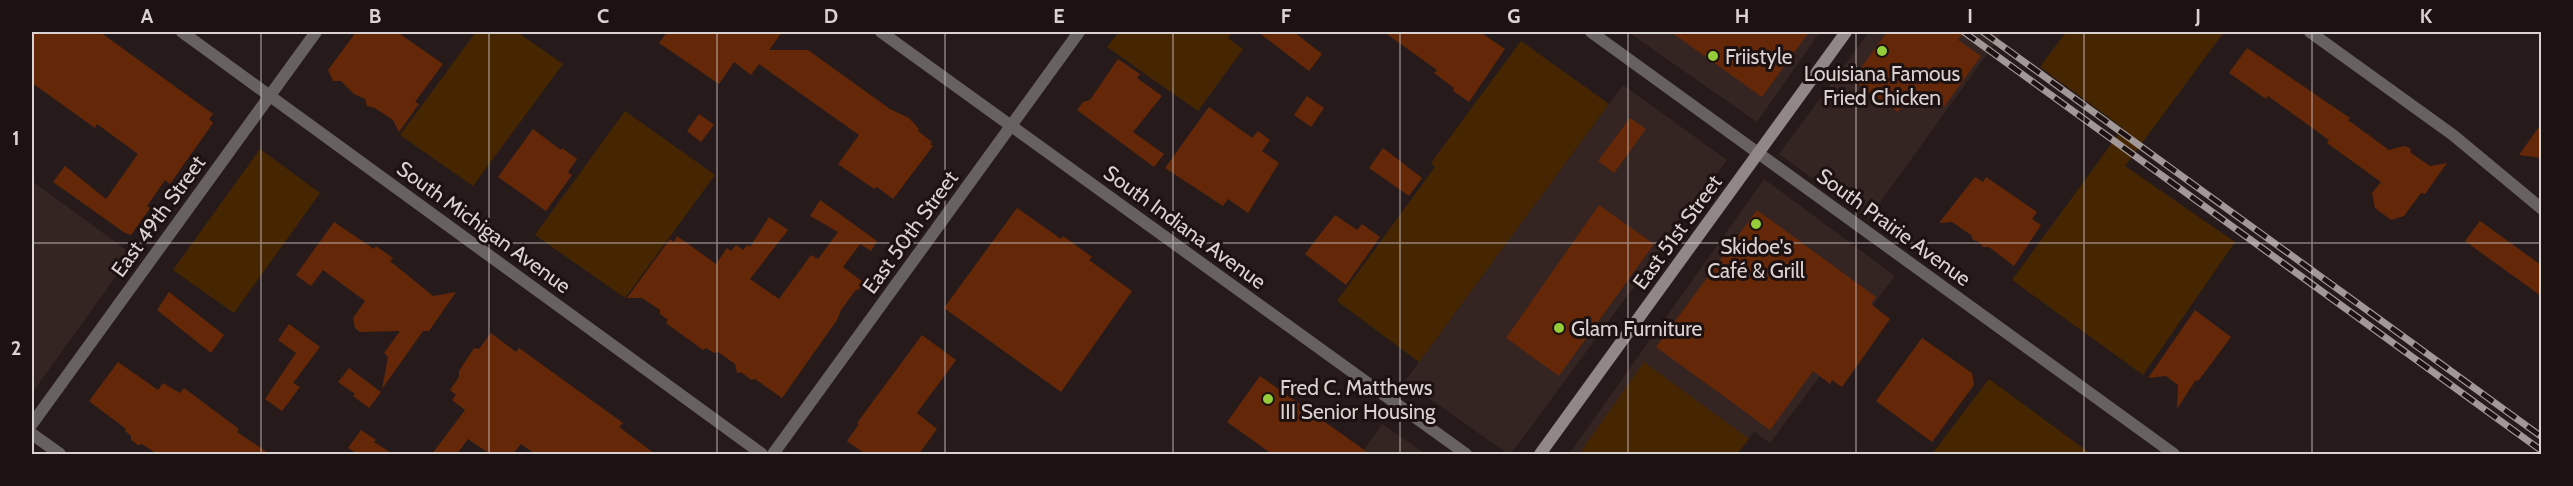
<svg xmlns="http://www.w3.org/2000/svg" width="2573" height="486" viewBox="0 0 2573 486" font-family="Cabin,sans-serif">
<rect width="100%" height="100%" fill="#261b1a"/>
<!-- built -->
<path fill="#342422" d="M1628,32H1820L1757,122Z
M1869,32H2003L1868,219L1779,154Z
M1623,85L1727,160L1511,454H1508L1405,381Z
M1764,179L1895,276L1770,443L1754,432L1737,454H1569Z
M32,181L132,254L32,393Z
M1382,424L1426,454H1361Z"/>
<!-- green -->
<path fill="#462600" d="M476,32H517L563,64L473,186L400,135Z
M1119,32H1232L1228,38L1243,49L1198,111L1107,47Z
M2066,32H2224L2125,166L2235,242L2143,375L2012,280L2123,128L2040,67Z
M1521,41L1609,104L1419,362L1337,301L1435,167L1431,163Z
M625,111L715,175L625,298L535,235Z
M260,149L320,193L234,313L173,270Z
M1644,362L1749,439L1737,454H1579Z
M1989,379L2091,454H1932Z"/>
<!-- building -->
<path fill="#642808" d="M32,32H100L213,114L209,119L213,123L170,184L165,180L147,206L150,208L131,235L125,233L53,182L65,166L106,199L138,154L97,124L95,128L32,83Z
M356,32H397L443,64L415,102L419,104L399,132L393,120L375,108L367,106L365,99L354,94L341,81H333L328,70Z
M667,32H782L769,50H808L890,109L909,118L919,129L918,131L932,142L930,144L933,146L893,199L877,187L874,189L838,164L859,135L759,64L751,75L734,62L719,84L659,43Z
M1258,32H1294L1322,54L1309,71Z
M1384,32H1480L1505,49L1469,102L1453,91L1454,88L1434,73L1437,70Z
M1671,32H1809L1762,97Z
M1887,32H1964L1958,40L1981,56L1944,107L1931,98L1926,106L1910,95L1898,112L1852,80Z
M2247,48L2350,118L2348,120L2389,150L2404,146L2410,148L2411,153L2430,166L2447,163L2425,194L2421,193L2404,216L2391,220L2375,208L2372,193L2381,182L2327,143L2329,140L2268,96L2266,99L2229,73Z
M1118,59L1140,74L1137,78L1162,96L1133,132L1164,154L1154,167L1077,110L1083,102L1090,100Z
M1307,96L1324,108L1311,127L1294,115Z
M1209,107L1252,138L1258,131L1270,140L1262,151L1279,163L1248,213L1228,199L1223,206L1165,168Z
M699,114L714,125L701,142L687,131Z
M1630,118L1646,129L1614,173L1598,161Z
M2541,124V158L2519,155Z
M533,129L561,150L562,148L577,159L568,172L572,175L546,211L498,177Z
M1383,148L1422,178L1409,196L1369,168Z
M1975,177L1983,182L1986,177L2037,212L2032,219L2041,225L2014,266L1989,247H1983L1979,242L1973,240L1971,235L1952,222L1939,223Z
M820,200L877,241L871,251L860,244L843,267L867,285L855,291L841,310L837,320L782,398L755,379L751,380L741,372L737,373L735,364L718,352L714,353L706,348L703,350L666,323L668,320L660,314V310L642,298H627L670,239L674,242L677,236L716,264L727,248L731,251L736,245L743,250L747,245L750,247L769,217L788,230L750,279L779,299L811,255L818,259L838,232L810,216Z
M1599,205L1654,244L1559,376L1506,338Z
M1017,208L1061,239L1063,236L1092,257L1089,260L1132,291L1061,392L944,308Z
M1757,210L1876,297L1871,304L1890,319L1842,387L1832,380L1830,384L1813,371L1770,430L1656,347Z
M1335,215L1357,230L1362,224L1380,237L1346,285L1305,254Z
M2480,221L2541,265V296L2465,241Z
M334,222L374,249L376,246L393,258L390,261L433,296L456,292L429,331H423L382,389L388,357L384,353L400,331L360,332L355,328L353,318L365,301L323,270L311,286L296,275Z
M169,292L224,335L211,353L157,310Z
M2195,310L2231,337L2199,380L2195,381L2177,409L2178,385L2166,376L2148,378Z
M289,324L320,347L293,383L300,387L282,411L265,399L296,353L278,340Z
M491,333L516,352L519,348L623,423L619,427L655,454H535L521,444L513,454H490L468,439L457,454H432L465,410L452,400L456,395L450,390L459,377V371L474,348L479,349Z
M922,335L956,360L917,413L937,429L919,454H865L847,441L859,424L857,423Z
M1922,338L1972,373L1974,385L1932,442L1876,401Z
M118,362L158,390L163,383L180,393L184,388L239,429L237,432L270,454H157L142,444L138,445L131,440V436L125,431L126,429L89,401Z
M349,368L381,392L369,408L353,396L355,394L338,382Z
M1260,376L1370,454H1272L1227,422Z
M361,430L376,440L374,442L393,454H358L348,448Z"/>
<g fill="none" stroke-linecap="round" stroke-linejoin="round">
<!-- minor -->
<path stroke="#676162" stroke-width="12" d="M1591,32L2174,454
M2310,32L2453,135L2542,209
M32,424L316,32
M32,434L60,454
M773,454L1079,32"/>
<!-- tertiary -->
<path stroke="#676162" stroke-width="12" d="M182,32L762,454
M881,32L1466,454"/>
<!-- secondary -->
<path stroke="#918789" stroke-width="12" d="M1540,454L1846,32"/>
<!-- rail casing -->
<g stroke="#a19897" stroke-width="7">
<path id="rail" d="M1964,32L2542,451
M1983,32L2542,437"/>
</g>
<!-- rail -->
<use href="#rail" stroke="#1d1211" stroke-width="4.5" stroke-dasharray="14" stroke-linecap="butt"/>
</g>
<!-- grid -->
<path fill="none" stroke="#dad2d1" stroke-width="1.5" stroke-opacity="0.55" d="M261,32V454M489,32V454M717,32V454M945,32V454M1173,32V454M1400,32V454M1628,32V454M1856,32V454M2084,32V454M2312,32V454M32,243H2542"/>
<!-- markers -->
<g fill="#95cc3a" stroke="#1d1211" stroke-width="2">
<circle cx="1882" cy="51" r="6"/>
<circle cx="1713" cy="56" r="6"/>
<circle cx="1756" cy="224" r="6"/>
<circle cx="1559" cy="328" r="6"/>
<circle cx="1268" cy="399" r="6"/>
</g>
<g text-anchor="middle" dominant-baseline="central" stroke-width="6" stroke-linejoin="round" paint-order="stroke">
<!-- poi labels -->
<g font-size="21" fill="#dad2d1" stroke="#1d1211" text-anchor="start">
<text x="1725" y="56">Friistyle</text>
<text x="1882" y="73" text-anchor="middle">Louisiana Famous<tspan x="1882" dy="24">Fried Chicken</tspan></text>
<text x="1756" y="246" text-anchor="middle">Skidoe's<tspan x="1756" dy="24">Café &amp; Grill</tspan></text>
<text x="1571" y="328">Glam Furniture</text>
<text x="1280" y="387">Fred C. Matthews<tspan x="1280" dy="24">III Senior Housing</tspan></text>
</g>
<!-- street labels -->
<g font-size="21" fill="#dad2d1" stroke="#1d1211">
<text transform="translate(158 216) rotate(-54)">East 49th Street</text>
<text transform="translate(484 227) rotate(36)">South Michigan Avenue</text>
<text transform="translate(1185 227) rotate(36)">South Indiana Avenue</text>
<text transform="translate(1894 227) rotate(36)">South Prairie Avenue</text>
<text transform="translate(910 232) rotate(-54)">East 50th Street</text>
<text transform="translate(1677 232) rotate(-54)">East 51st Street</text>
</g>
</g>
<!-- border -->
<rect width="2573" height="486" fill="none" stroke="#1d1211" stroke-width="66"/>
<rect x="33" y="33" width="2507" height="420" fill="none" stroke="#dad2d1" stroke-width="2"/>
<g font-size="20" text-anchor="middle" font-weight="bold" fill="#dad2d1">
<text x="147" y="23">A</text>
<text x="375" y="23">B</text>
<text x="603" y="23">C</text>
<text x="831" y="23">D</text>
<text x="1059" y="23">E</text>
<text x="1286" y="23">F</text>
<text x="1514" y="23">G</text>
<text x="1742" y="23">H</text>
<text x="1970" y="23">I</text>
<text x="2198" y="23">J</text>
<text x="2426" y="23">K</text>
<text x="16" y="145">1</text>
<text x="16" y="355">2</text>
</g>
</svg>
